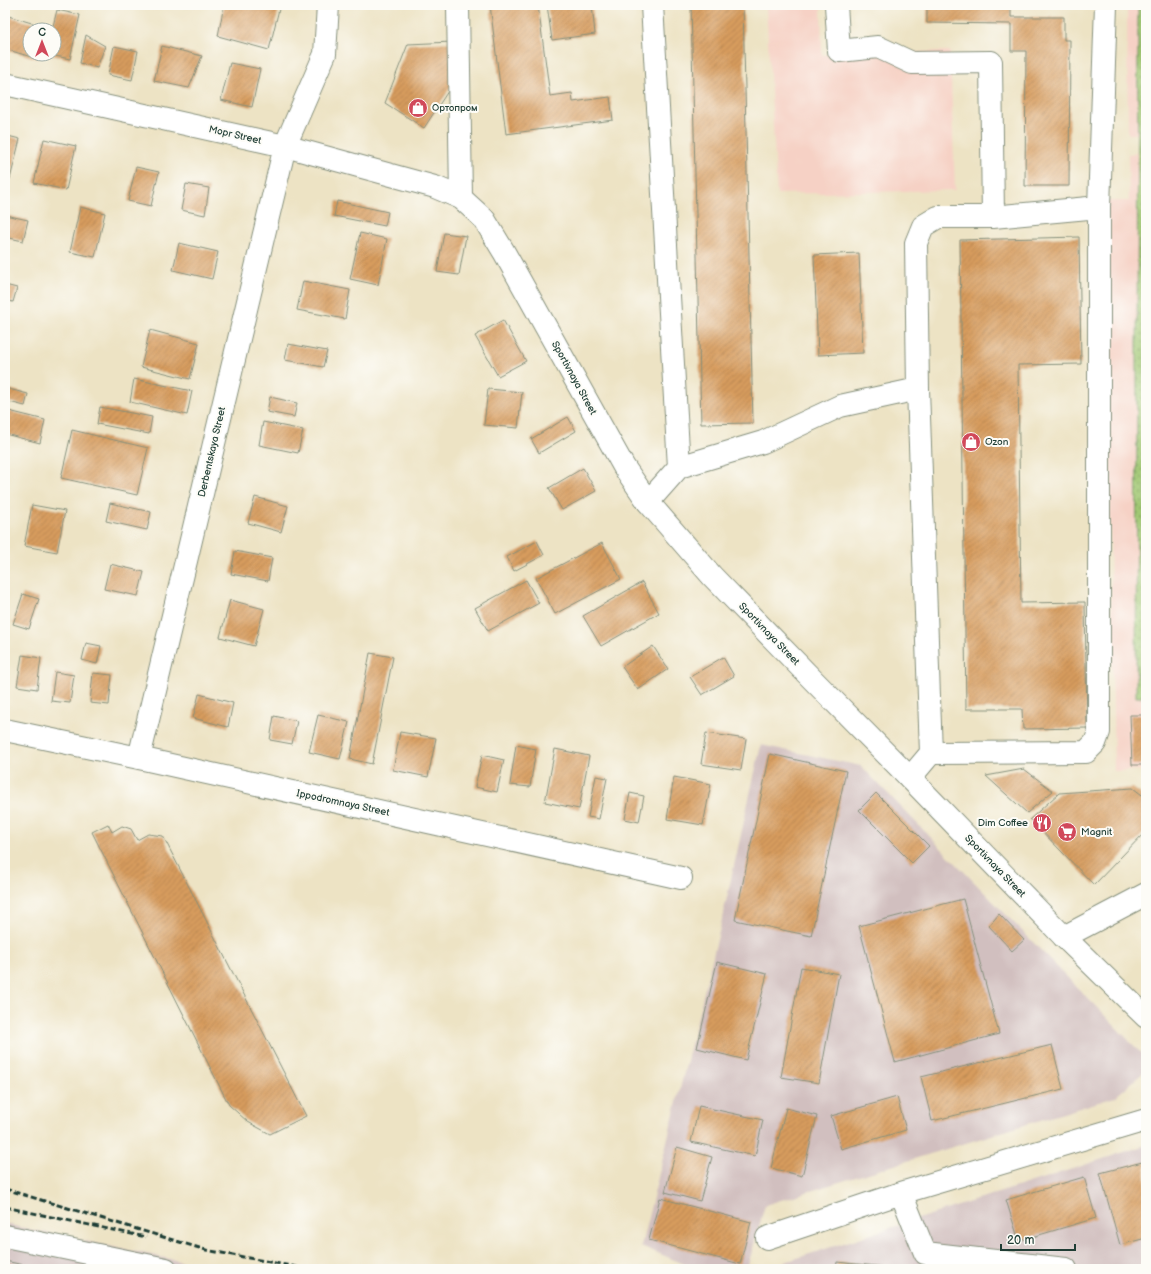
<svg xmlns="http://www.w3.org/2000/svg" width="1151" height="1274" viewBox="0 0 1151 1274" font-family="'Balsamiq Sans',sans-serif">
<defs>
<pattern id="park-dots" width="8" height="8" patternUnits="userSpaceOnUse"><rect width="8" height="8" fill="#a1c873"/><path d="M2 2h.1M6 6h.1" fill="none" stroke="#83a45f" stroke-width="1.8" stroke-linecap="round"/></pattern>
<pattern id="building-hatch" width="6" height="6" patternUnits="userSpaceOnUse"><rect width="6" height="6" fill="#d79b5d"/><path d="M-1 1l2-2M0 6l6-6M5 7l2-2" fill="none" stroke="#ae804e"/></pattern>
</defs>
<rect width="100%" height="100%" fill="#fdfcf7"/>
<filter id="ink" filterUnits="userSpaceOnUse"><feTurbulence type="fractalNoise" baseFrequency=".025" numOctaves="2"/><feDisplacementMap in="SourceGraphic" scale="8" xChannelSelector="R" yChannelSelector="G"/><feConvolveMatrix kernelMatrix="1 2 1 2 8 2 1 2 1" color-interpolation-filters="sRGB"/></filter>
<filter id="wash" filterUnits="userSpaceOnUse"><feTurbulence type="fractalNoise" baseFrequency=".012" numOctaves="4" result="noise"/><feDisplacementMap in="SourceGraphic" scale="16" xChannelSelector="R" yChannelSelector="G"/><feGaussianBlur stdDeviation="0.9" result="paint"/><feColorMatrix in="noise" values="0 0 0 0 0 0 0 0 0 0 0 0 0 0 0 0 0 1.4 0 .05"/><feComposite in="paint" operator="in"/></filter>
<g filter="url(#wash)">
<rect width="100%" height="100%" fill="#ede3c4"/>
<!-- built -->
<path fill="#f6d1c5" d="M766,5H821L822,55L950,51L955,190L777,194Z
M1127,5H1146V770L1114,771L1105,201H1129L1128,154L1137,153V134H1128Z"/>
<!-- industrial -->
<path fill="#d1bfbf" d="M761,745L861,766L1146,1058V1070L1115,1097L765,1205L747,1269H696L641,1246L721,924Z
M1146,1145V1269H781L782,1263Z
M5,1224L217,1269H5Z"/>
<!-- park -->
<path fill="url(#park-dots)" stroke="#608254" d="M1138,5H1146V697H1136Z"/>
<g id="blocks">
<!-- building -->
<path fill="url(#building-hatch)" d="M224,5H280L269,50L218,36Z
M490,5H538L550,96L572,93L573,102L610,97L613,120L506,134Z
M547,5H592L595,34L552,40Z
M691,5H743L753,423L701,424Z
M927,5H1011V17H1064V40H1070L1069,186H1025L1026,51H1011V24L927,23Z
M57,10L80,15L70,59L51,55L54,54V30H52Z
M5,15L45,27L44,30H30V54H39L38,59L5,49Z
M86,35L105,46L97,68L80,63Z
M452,42V85L424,128L385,103L408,44Z
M114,46L138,51L132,80L108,75Z
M162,46L202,56L189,88L154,81Z
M230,63L260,69L252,107L221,100Z
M8,136L20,139L10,179L5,178V147Z
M44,139L76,146L66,190L34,183Z
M136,167L159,172L151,206L128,201Z
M186,184L209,188L205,215L181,210Z
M337,201L388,212L385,226L334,216Z
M80,207L105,213L95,257L70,252Z
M5,215L28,220L23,241L5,237Z
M360,233L387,239L378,285L350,279Z
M444,233L466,236L459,275L437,272Z
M1079,237L1081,364L1018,365L1021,603L1085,602L1087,728L1023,729L1022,709H966L960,240Z
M179,243L218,252L212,279L173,270Z
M859,253L863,353L818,355L814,255Z
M303,281L350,290L345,319L297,310Z
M5,285L17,288L13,302L5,300Z
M503,320L526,361L498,376L475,336Z
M150,330L199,343L190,379L141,367Z
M288,344L327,351L323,367L285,360Z
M134,379L192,391L187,415L130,402Z
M5,388L28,394L25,406L5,401Z
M488,389L522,392L518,428L484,425Z
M270,397L297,403L294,417L267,412Z
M100,407L152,417L149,434L97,424Z
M5,410L45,420L40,443L5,434Z
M568,417L576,431L539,453L531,439Z
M263,422L303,430L298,453L259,445Z
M72,430L148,448L137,495L61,478Z
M583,468L596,491L562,510L549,488Z
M255,497L288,506L281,532L248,523Z
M110,503L151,512L147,530L106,521Z
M32,505L65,511L57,552L24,546Z
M537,541L544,555L514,571L507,557Z
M602,543L621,579L555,614L536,578Z
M235,551L272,558L268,581L231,574Z
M110,564L144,572L138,596L104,589Z
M526,580L539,603L488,631L475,608Z
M642,582L659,613L601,646L583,616Z
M23,594L39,599L29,629L13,624Z
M230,600L264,609L254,646L220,637Z
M86,643L101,646L97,664L82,660Z
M653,646L668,669L638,690L622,667Z
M370,653L393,657L372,764L350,759Z
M22,655L41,658L37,689L17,686Z
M723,657L734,676L702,695L690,677Z
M55,672L74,675L70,703L51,701Z
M93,673L112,675L109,705L90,703Z
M199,694L233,703L228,727L193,718Z
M318,715L349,722L340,759L309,752Z
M1130,715H1146V765H1132Z
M274,716L297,721L292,744L270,740Z
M400,732L436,738L428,777L393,770Z
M706,733L746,739L741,770L701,764Z
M516,745L536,749L530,787L510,785Z
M555,749L589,756L579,809L545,802Z
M770,754L846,771L811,936L735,920Z
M482,755L504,760L497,792L475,787Z
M1024,769L1053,791L1027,813L986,776Z
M596,776L607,778L599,819L588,817Z
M674,777L711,784L703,825L667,819Z
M1133,788L1146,798V831L1094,885L1030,819L1059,793Z
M630,793L644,796L639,822L625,819Z
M876,793L929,846L912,863L859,810Z
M108,824L112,832L122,826L131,829L137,840L148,834L163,836L306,1116L270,1134L248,1122L229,1105L92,832Z
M963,899L999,1034L895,1062L859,926Z
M999,914L1024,940L1012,951L989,926Z
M717,962L767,974L746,1060L697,1048Z
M801,967L839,974L819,1083L781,1077Z
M1052,1045L1063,1089L932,1121L921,1077Z
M897,1097L906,1130L841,1149L831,1116Z
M699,1106L763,1120L755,1156L691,1142Z
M786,1108L817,1116L802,1176L771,1168Z
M677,1147L712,1157L700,1201L665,1192Z
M1146,1161V1238L1120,1245L1100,1173Z
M1084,1177L1096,1218L1019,1241L1006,1200Z
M660,1198L751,1222L740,1264L649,1240Z
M5,1261L38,1268V1269H5Z
M837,1262L896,1268V1269H836Z"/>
</g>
</g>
<g filter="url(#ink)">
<use href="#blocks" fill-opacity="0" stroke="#86907c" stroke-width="1"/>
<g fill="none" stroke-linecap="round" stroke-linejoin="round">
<!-- minor casing -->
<g stroke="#86907c" stroke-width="24">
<path id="minor" d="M458,5L461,198
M836,5L839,51L878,47L912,63L991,62L993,217
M679,467L763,442L840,406L918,389
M648,502L679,467L652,5
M5,730L139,758L681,878
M931,753L1086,752L1095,743L1099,732V207L1106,5
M139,758L285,146L325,54L328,5
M910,778L931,753L918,389L916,243L923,226L938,217H993L1099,207
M1064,937L1146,894
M901,1193L925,1253L1066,1269
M5,1236L166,1269
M767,1238L901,1193L1146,1120"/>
</g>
<!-- major casing -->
<g stroke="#86907c" stroke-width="24">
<path id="major" d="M5,84L285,146L435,187L461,198L484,219L504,252L624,467L648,502L712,576L813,680L910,778L1064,937L1146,1017"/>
</g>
<!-- minor -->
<use href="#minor" stroke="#fff" stroke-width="22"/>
<!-- major -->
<use href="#major" stroke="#fff" stroke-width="22"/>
<!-- rail -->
<path stroke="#1f3d34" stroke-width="3" stroke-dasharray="6 3" stroke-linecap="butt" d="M5,1189L206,1250L307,1269
M5,1207L146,1237"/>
</g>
</g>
<!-- icons -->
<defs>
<g id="shop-disc" transform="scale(1)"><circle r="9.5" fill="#d1495b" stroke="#fdfcf7"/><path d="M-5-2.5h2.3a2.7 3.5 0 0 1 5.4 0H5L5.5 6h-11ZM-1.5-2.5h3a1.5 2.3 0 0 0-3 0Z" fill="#fff"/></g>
<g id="restaurant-disc" transform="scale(1)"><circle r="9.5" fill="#d1495b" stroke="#fdfcf7"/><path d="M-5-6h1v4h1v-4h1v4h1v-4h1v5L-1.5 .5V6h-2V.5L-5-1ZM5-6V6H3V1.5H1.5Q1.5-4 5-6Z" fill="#fff"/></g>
<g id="supermarket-disc" transform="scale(1)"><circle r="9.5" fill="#d1495b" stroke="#fdfcf7"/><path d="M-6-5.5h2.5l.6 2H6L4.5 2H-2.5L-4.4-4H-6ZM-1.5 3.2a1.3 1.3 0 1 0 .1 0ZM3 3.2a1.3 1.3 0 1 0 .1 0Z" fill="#fff"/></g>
</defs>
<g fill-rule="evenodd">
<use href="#shop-disc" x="418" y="108"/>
<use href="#shop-disc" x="971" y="442"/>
<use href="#restaurant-disc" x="1042" y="823"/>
<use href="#supermarket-disc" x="1067" y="832"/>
</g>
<g text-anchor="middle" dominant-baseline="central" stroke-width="4" stroke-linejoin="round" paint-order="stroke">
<!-- poi labels -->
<g font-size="10" fill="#1f3d34" stroke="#fdfcf7" text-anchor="start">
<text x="432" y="108">Ортопром</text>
<text x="985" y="442">Ozon</text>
<text x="1028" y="823" text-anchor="end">Dim Coffee</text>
<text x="1081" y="832">Magnit</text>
</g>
<!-- street labels -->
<g font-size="10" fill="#1f3d34" stroke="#fdfcf7">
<text transform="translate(235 135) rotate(13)">Mopr Street</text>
<text transform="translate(574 378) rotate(61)">Sportivnaya Street</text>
<text transform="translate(212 452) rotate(-77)">Derbentskaya Street</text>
<text transform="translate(769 634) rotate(46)">Sportivnaya Street</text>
<text transform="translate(343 803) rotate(12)">Ippodromnaya Street</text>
<text transform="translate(995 866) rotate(46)">Sportivnaya Street</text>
</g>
</g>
<!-- margin -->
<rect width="1151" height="1274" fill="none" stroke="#fdfcf7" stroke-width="20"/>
<!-- north arrow -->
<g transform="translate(42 42)"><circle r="19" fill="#fdfcf7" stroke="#a4b0a9"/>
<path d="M0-3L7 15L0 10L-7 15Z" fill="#d1495b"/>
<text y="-6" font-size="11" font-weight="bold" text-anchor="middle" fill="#1f3d34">С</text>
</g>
<!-- scale -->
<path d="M1001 1244v6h74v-6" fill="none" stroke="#1f3d34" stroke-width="2"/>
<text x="1007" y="1244" font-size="12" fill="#1f3d34" stroke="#fdfcf7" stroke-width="3" paint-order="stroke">20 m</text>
</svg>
